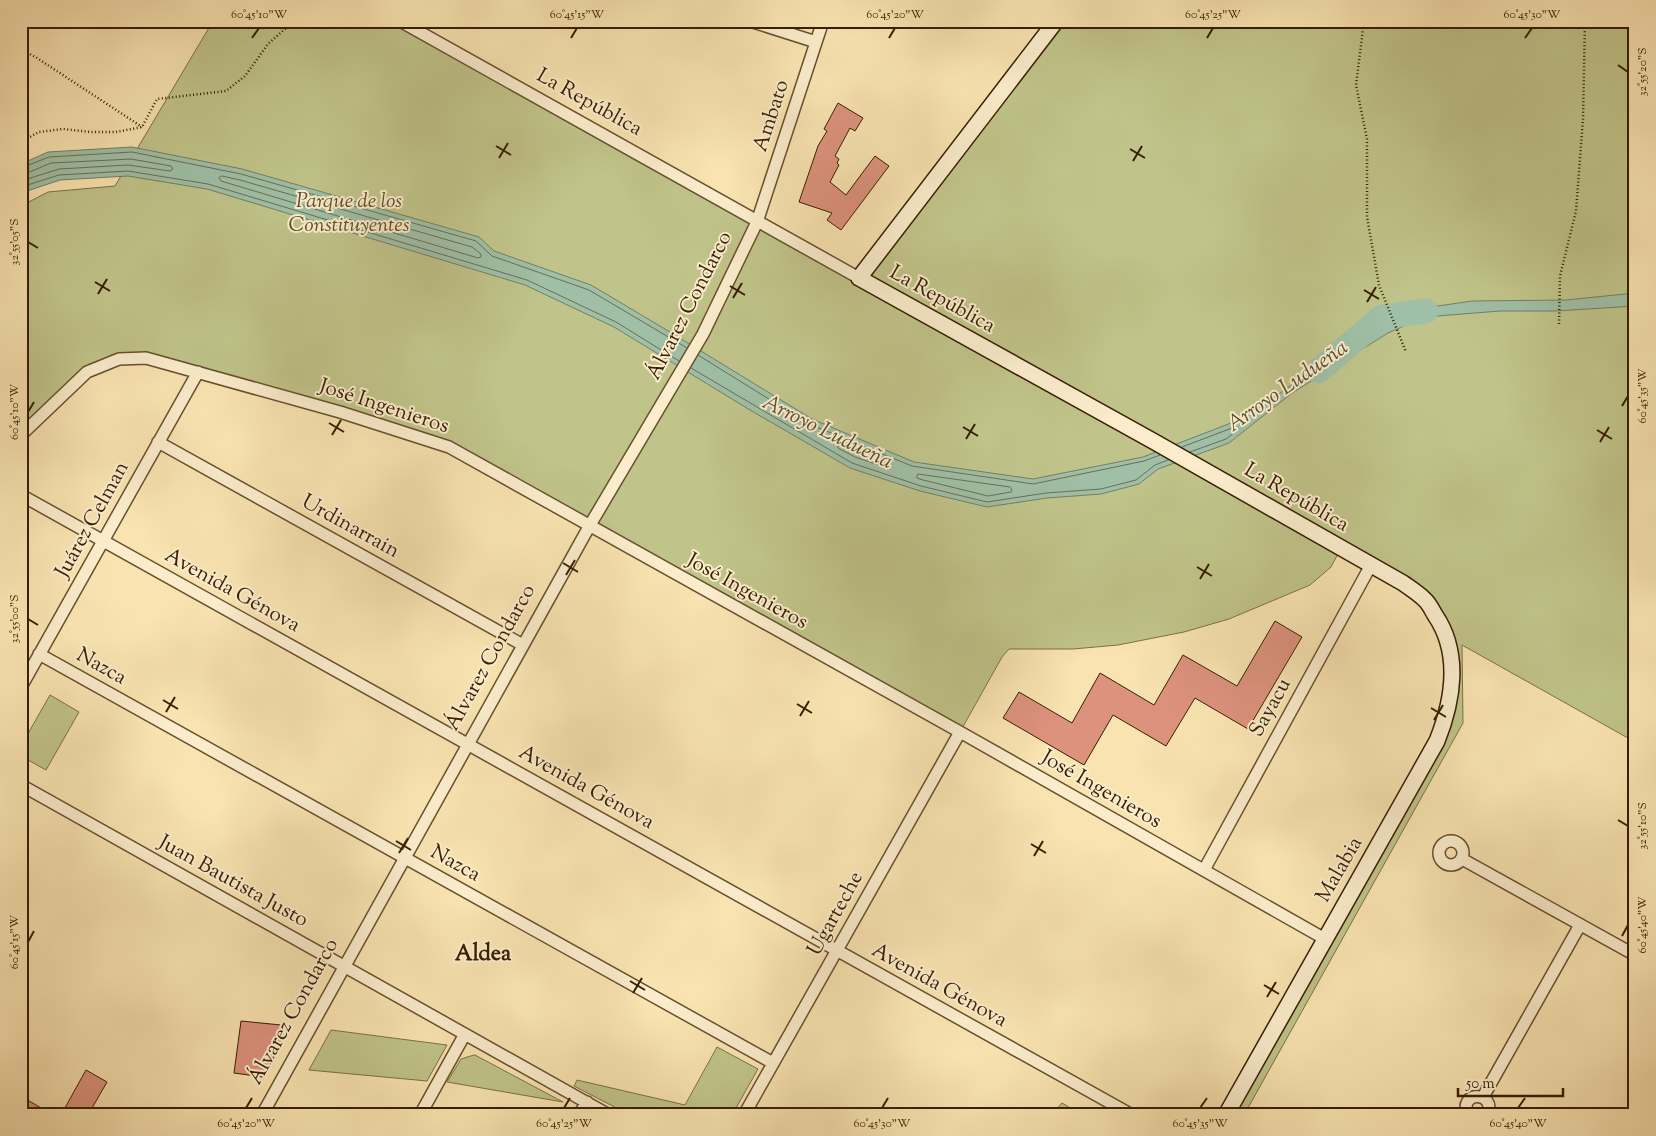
<svg xmlns="http://www.w3.org/2000/svg" width="1656" height="1136" viewBox="0 0 1656 1136" font-family="'Sorts Mill Goudy',serif">
<rect width="100%" height="100%" fill="#f9e4b1"/>
<filter id="stains"><feTurbulence type="fractalNoise" baseFrequency=".004" numOctaves="4"/><feColorMatrix values="0 0 0 0 .2 0 0 0 0 .09 0 0 0 0 .02 0 0 0 .5 -.17"/></filter>
<radialGradient id="worn" r=".72"><stop offset=".6" stop-color="#630" stop-opacity="0"/><stop offset="1" stop-color="#630" stop-opacity=".3"/></radialGradient>
<!-- green -->
<path fill="#c0c48a" stroke="#7c7046" d="M213,21H400L859,278L1056,21H1635V742L1462,645L1463,723L1244,1115H1226L1437,741L1451,657L1425,600L1341,548L1331,567L1310,585L1229,619L1184,632L1118,645L1073,649H1009L1002,657L960,732L449,447L146,358L87,372L21,435V206L48,192L115,186Z
M50,695L79,712L46,770L21,756V746Z
M331,1030L447,1045L427,1081L309,1070Z
M717,1047L758,1069L732,1115H630L574,1086L577,1080L685,1105Z
M474,1055H475L563,1102L447,1082L461,1059Z
M1062,1103L1082,1115H1051Z"/>
<!-- water -->
<path fill="#9fbfa6" stroke="#757e64" d="M132,147L242,169L479,237L494,251L591,285L665,329L812,419L914,462L1033,479L1143,457L1244,418L1397,312L1472,301L1566,300L1635,293V306L1556,311H1500L1425,317L1388,333L1292,393L1229,443L1158,469L1139,484L1101,494L1047,498L987,507L920,491L850,468L750,410L614,327L525,285L207,189L128,176L60,180L21,193V164L48,152Z"/>
<g fill="none" stroke-linecap="round" stroke-linejoin="round">
<!-- shore -->
<path stroke="#6b6e54" stroke-width="1" d="M21,168L49,157L132,152L241,174L476,241L492,256L589,290L687,348
M21,174L27,173L51,163L131,159L171,166L173,169L170,171L128,165L59,169L21,181
M222,176L240,180L472,247L481,254V257L478,258L221,181L219,178Z
M21,187L59,175L128,171L208,184L527,280L616,322L679,361
M698,355L809,424L912,466L1033,484L1144,461L1160,455
M691,368L852,463L921,486L987,502L1046,493L1101,489L1136,480L1155,465L1168,460
M839,444L889,464L891,467L888,468L855,457L838,448Z
M1182,447L1232,428L1235,429V432L1226,439L1190,452
M918,474L1010,487L1012,490L1011,492L988,496L923,480L917,478Z"/>
<!-- river -->
<path stroke="#9fbfa6" stroke-width="25" d="M1318,371L1382,317L1426,311"/>
</g>
<!-- building -->
<path fill="#dd927e" stroke="#371d01" d="M838,103L863,118L855,131L850,128L835,156L839,159L837,163L839,165L830,182L846,195L875,156L889,166L841,230L827,220L832,213L799,202L818,146L827,131L824,129Z
M1275,621L1302,637L1248,729L1195,698L1166,746L1113,715L1084,765L1003,718L1019,692L1072,723L1100,673L1154,705L1183,655L1237,686Z
M241,1021L291,1026L263,1077L234,1073Z
M86,1070L107,1082L88,1115H61Z
M21,1097L31,1102L53,1115H21Z"/>
<g fill="none" stroke-linecap="round" stroke-linejoin="round">
<!-- street casing -->
<g stroke="#684f2d" stroke-width="14">
<path id="street" d="M400,21L859,278
M750,21L816,42
M21,435L87,372L119,359L146,358L340,412L449,447L960,732L1325,939
M158,442L523,645
M21,495L1132,1115
M39,654L773,1063
M21,687L198,372
M21,785L609,1115
M1439 853a12 12 0 1 1 24 0a12 12 0 1 1-24 0Z
M1462,859L1635,955
M1204,870L1371,565
M1483,1097L1580,925
M262,1115L590,525L703,334L757,222L823,21
M420,1115L465,1034
M579,1115L587,1102
M744,1115L960,732
M1468,1115C1457,1090 1498,1091 1487,1115"/>
</g>
<!-- secondary casing -->
<g stroke="#371d01" stroke-width="18">
<path id="secondary" d="M1056,21L859,278L1153,441L1403,583C1410,588 1418,593 1424,599C1429,603 1432,610 1435,615C1461,653 1453,701 1437,741L1226,1115"/>
</g>
<!-- path -->
<path stroke="#371d01" stroke-width="2.5" stroke-dasharray="1 2.5" stroke-linecap="butt" d="M1364,21L1356,85L1367,139V217L1379,285L1406,352
M21,49L37,58L142,127
M21,142L39,132L63,129L91,132H116L142,127L157,99L226,91L245,76L268,44L294,21
M1559,324L1560,276L1576,211L1583,119L1585,21"/>
<!-- street -->
<use href="#street" stroke="#fbedcc" stroke-width="11"/>
<!-- secondary -->
<use href="#secondary" stroke="#fbedcc" stroke-width="15"/>
</g>
<!-- ticks -->
<path fill="none" stroke="#371d01" stroke-width="2" d="M252,38L259,28M571,38L577,28M889,38L895,28M1207,38L1213,28M1525,38L1532,28M1618,65L1628,72M496,146L511,155M1130,149L1145,158M499,158L508,143M1133,161L1142,146M28,242L38,248M95,282L110,291M730,286L745,295M1364,290L1379,299M98,294L107,279M733,298L742,283M1367,302L1376,287M1622,406L1628,396M28,412L34,402M329,423L344,432M963,427L978,436M1597,430L1612,439M332,435L341,420M966,439L975,424M1600,442L1609,427M563,563L578,572M1197,567L1212,576M566,575L575,560M1200,579L1209,564M28,619L38,625M163,700L178,709M797,704L812,713M1431,708L1446,717M166,712L175,697M800,716L809,701M1434,720L1443,705M1618,820L1628,826M396,841L411,850M1031,844L1046,853M399,853L408,838M1034,856L1043,841M1622,936L1628,925M28,942L34,931M630,981L645,990M1264,985L1279,994M633,993L642,978M1267,997L1276,982M246,1108L252,1098M564,1108L570,1098M882,1108L888,1098M1200,1108L1207,1098M1518,1108L1525,1098"/>
<g text-anchor="middle" dominant-baseline="central" stroke-width="4" stroke-linejoin="round" paint-order="stroke">
<!-- street labels -->
<g font-size="21" fill="#371d01" stroke="#fbedcc">
<text transform="translate(589 103) rotate(29)">La República</text>
<text transform="translate(772 116) rotate(-72)">Ambato</text>
<text transform="translate(942 300) rotate(29)">La República</text>
<text transform="translate(690 306) rotate(-63)">Álvarez Condarco</text>
<text transform="translate(384 407) rotate(18)">José Ingenieros</text>
<text transform="translate(1296 498) rotate(30)">La República</text>
<text transform="translate(93 520) rotate(-61)">Juárez Celman</text>
<text transform="translate(350 527) rotate(29)">Urdinarrain</text>
<text transform="translate(232 591) rotate(29)">Avenida Génova</text>
<text transform="translate(747 592) rotate(29)">José Ingenieros</text>
<text transform="translate(491 658) rotate(-61)">Álvarez Condarco</text>
<text transform="translate(101 667) rotate(29)">Nazca</text>
<text transform="translate(1271 708) rotate(-61)">Sayacu</text>
<text transform="translate(586 788) rotate(29)">Avenida Génova</text>
<text transform="translate(1101 790) rotate(30)">José Ingenieros</text>
<text transform="translate(455 864) rotate(29)">Nazca</text>
<text transform="translate(1340 870) rotate(-60)">Malabia</text>
<text transform="translate(233 882) rotate(29)">Juan Bautista Justo</text>
<text transform="translate(836 914) rotate(-61)">Ugarteche</text>
<text transform="translate(939 986) rotate(29)">Avenida Génova</text>
<text transform="translate(294 1012) rotate(-61)">Álvarez Condarco</text>
</g>
<!-- park labels -->
<g font-size="21" font-style="italic" fill="#604f2a" stroke="#fbedcc">
<text x="349" y="202">Parque de los<tspan x="349" dy="24">Constituyentes</tspan></text>
</g>
<!-- water labels -->
<g font-size="22" font-style="italic" fill="#564e33" stroke="#fbedcc">
<text transform="translate(1288 387) rotate(-35)">Arroyo Ludueña</text>
<text transform="translate(827 433) rotate(26)">Arroyo Ludueña</text>
</g>
<!-- neighbourhood labels -->
<g font-size="22" font-weight="bold" fill="#371d01" stroke="#fbedcc">
<text x="483" y="955">Aldea</text>
</g>
</g>
<!-- margin -->
<rect width="1656" height="1136" fill="none" stroke="#f9e4b1" stroke-width="55"/>
<!-- scale -->
<path d="M1458 1088v8h105v-8" fill="none" stroke="#371d01" stroke-width="2.5"/>
<text x="1466" y="1088" font-size="15" fill="#371d01" stroke="#fbedcc" stroke-width="4" paint-order="stroke">50 m</text>
<rect x="28" y="28" width="1600" height="1080" fill="none" stroke="#371d01" stroke-width="2"/>
<g font-size="12" text-anchor="middle" fill="#371d01">
<text x="259" y="18">60°45'10"W</text>
<text x="577" y="18">60°45'15"W</text>
<text x="895" y="18">60°45'20"W</text>
<text x="1213" y="18">60°45'25"W</text>
<text x="1532" y="18">60°45'30"W</text>
<text transform="translate(1642 72) rotate(-90)" y="4">32°55'20"S</text>
<text transform="translate(14 242) rotate(-90)" y="4">32°55'05"S</text>
<text transform="translate(1642 396) rotate(-90)" y="4">60°45'35"W</text>
<text transform="translate(14 412) rotate(-90)" y="4">60°45'10"W</text>
<text transform="translate(14 619) rotate(-90)" y="4">32°55'00"S</text>
<text transform="translate(1642 826) rotate(-90)" y="4">32°55'10"S</text>
<text transform="translate(1642 925) rotate(-90)" y="4">60°45'40"W</text>
<text transform="translate(14 942) rotate(-90)" y="4">60°45'15"W</text>
<text x="246" y="1127">60°45'20"W</text>
<text x="564" y="1127">60°45'25"W</text>
<text x="882" y="1127">60°45'30"W</text>
<text x="1200" y="1127">60°45'35"W</text>
<text x="1518" y="1127">60°45'40"W</text>
</g>
<rect width="100%" height="100%" filter="url(#stains)"/>
<rect width="100%" height="100%" fill="url(#worn)"/>
</svg>
